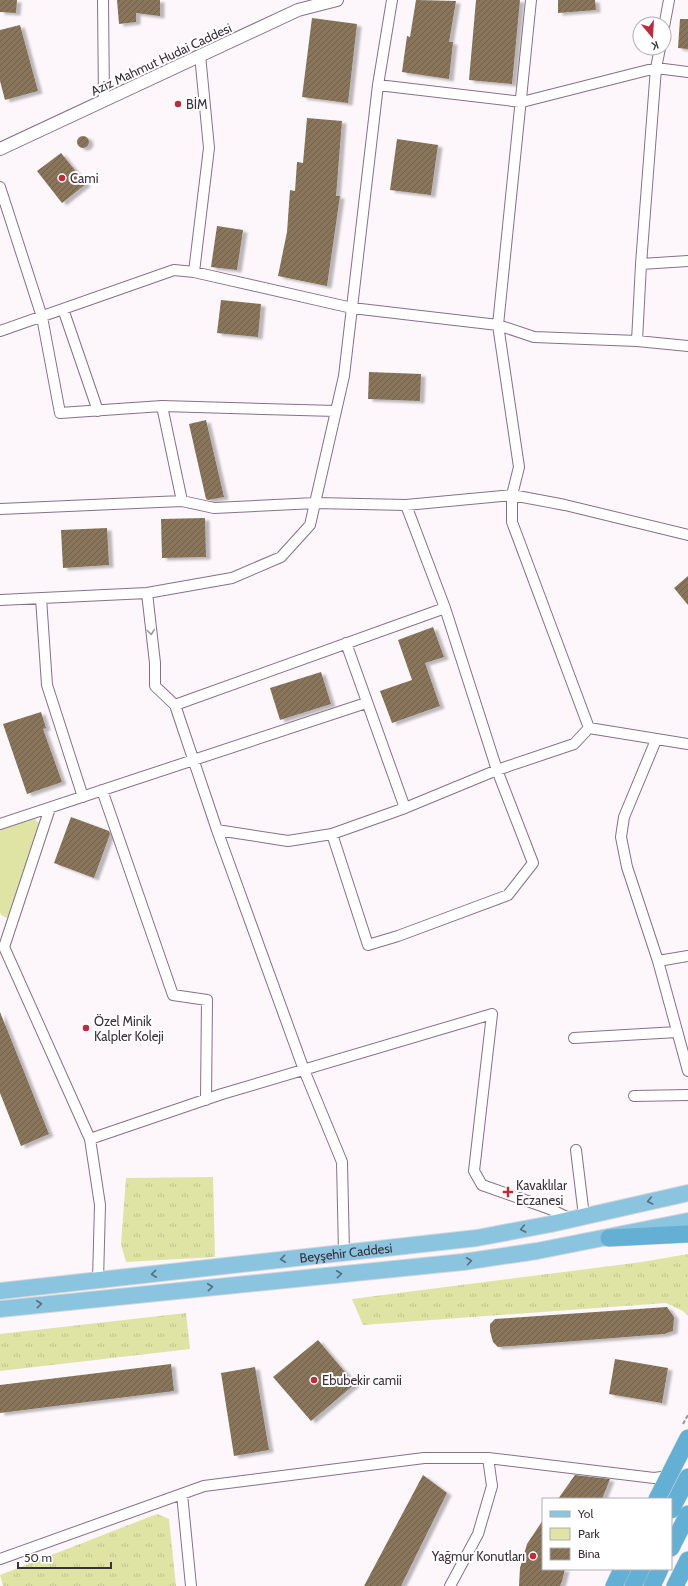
<svg xmlns="http://www.w3.org/2000/svg" width="688" height="1586" viewBox="0 0 688 1586" font-family="Cabin,sans-serif">
<defs>
<pattern id="grass-tufts" width="24" height="20" patternUnits="userSpaceOnUse"><rect width="24" height="20" fill="#dfe3a3"/><path d="M3 7l-1-3M5 7V3M7 7l1-3M15 17l-1-3M17 17v-4M19 17l1-3" fill="none" stroke="#c0c38d"/></pattern>
<pattern id="building-hatch" width="6" height="6" patternUnits="userSpaceOnUse"><rect width="6" height="6" fill="#88755a"/><path d="M-1 1l2-2M0 6l6-6M5 7l2-2" fill="none" stroke="#70614c"/></pattern>
<filter id="shadow"><feDropShadow dx="4.5" dy="2.5" stdDeviation="1" flood-color="#0004"/></filter>
</defs>
<rect width="100%" height="100%" fill="#fdf7fc"/>
<!-- grass -->
<path fill="url(#grass-tufts)" d="M213,1177L215,1257L126,1262L121,1244L126,1178Z
M688,1254V1316L683,1311L666,1303L363,1325L352,1299L642,1262Z
M186,1313L190,1349L0,1371V1334Z
M157,1514L169,1519L176,1586H3L0,1575Z"/>
<!-- park -->
<path fill="#dfe3a3" d="M35,819L41,826L9,919L1,915L0,912V830Z"/>
<!-- building -->
<path fill="url(#building-hatch)" filter="url(#shadow)" d="M0,0H17L16,13L0,12Z
M117,0H160V16L136,13V22L119,24Z
M416,0L456,1L449,42H453L449,79L402,72L407,36L410,37Z
M476,0H520L512,84L469,80Z
M558,0H595L596,10L558,13Z
M312,18L357,24L348,103L302,97Z
M680,19H688V49L678,48Z
M20,25L38,91L5,100L0,81V30Z
M307,118L342,121L336,196H340L327,286L278,276L287,232L290,190L295,191L297,162L303,163Z
M77 142a6 6 0 1 1 12 0a6 6 0 1 1-12 0Z
M397,139L438,145L431,195L390,190Z
M61,153L86,184L62,203L37,171Z
M217,226L243,230L237,270L211,267Z
M221,300L261,304L258,337L217,333Z
M369,372L421,374L420,401L368,399Z
M206,420L224,497L208,500L206,499L189,424Z
M205,518L206,557L162,558L161,519Z
M107,528L109,565L63,568L61,530Z
M688,576V605L674,588Z
M433,627L444,657L425,663L440,706L392,723L380,691L412,680L398,640Z
M321,672L331,704L280,720L270,688Z
M41,712L46,728L43,729L62,782L27,794L3,724Z
M71,817L109,831L110,834L94,878L54,863Z
M0,1012L49,1134L21,1146L0,1093Z
M667,1307L674,1317L673,1331L664,1334L498,1347L493,1342L490,1331V1324L495,1319Z
M318,1340L355,1384L311,1421L273,1377Z
M615,1359L668,1368L662,1403L609,1394Z
M171,1364L174,1391L0,1413V1385Z
M255,1367L269,1450L234,1456L221,1373Z
M423,1475L447,1493L401,1586H364Z
M575,1475L610,1479L602,1499H558Z
M543,1520V1569H565L562,1581L560,1586H519L520,1568L527,1544Z"/>
<g fill="none" stroke-linecap="round" stroke-linejoin="round">
<!-- minor casing -->
<g stroke="#897086" stroke-width="12">
<path id="minor" d="M103,0L104,101
M531,0L498,325L519,467L512,495V522L589,728L688,744
M664,27L669,0
M378,85L522,102L656,68L688,72
M0,187L42,317L60,413L162,406L336,411
M641,264L688,261
M194,272L209,148L200,55
M63,309L98,411
M0,331L174,270L194,272L352,308L498,325L534,337L637,341L688,346
M637,341L641,264L656,68L660,48
M162,406L182,501L214,508L316,503L406,505L512,495L565,505L688,535
M0,509L182,501
M147,593L155,663V686L175,705L217,830L304,1070L342,1162L344,1253
M41,598L47,685L83,797
M0,600L147,593L232,578L281,557L310,525L344,376L378,85L392,0
M346,643L405,808
M175,705L445,608
M656,740L624,817L621,837L627,867L658,961L688,1071
M102,790L173,995L207,1000L206,1100
M50,808L4,947L90,1139L100,1205L98,1280
M0,824L366,703
M217,830L288,841L332,834L405,808L497,770L574,744L589,728
M332,834L368,945L398,936L508,895L533,863L497,770L445,608L406,505
M658,961L688,956
M574,1038L677,1032
M634,1096L688,1095
M90,1139L222,1094L492,1014L474,1171L482,1185L550,1209L571,1219
M576,1150L584,1216
M182,1494L191,1586
M0,1559L204,1486L424,1458H488L654,1478L669,1476
M450,1586L478,1534L492,1486L488,1458"/>
</g>
<!-- tertiary casing -->
<g stroke="#897086" stroke-width="14">
<path id="tertiary" d="M0,149L298,10L337,0"/>
</g>
<!-- primary casing -->
<g stroke="#d8d6d8" stroke-width="18">
<g id="primary">
<path id="s1" d="M0,1291L477,1238L551,1224L688,1193"/>
<path d="M0,1309L463,1262L537,1251L688,1221"/>
</g>
</g>
<!-- trunk casing -->
<g stroke="#d8d6d8" stroke-width="18">
<path id="trunk" d="M609,1238L688,1234
M657,1499L688,1438
M671,1510L688,1477
M671,1548L688,1514
M614,1586L622,1569
M633,1586L641,1569
M652,1586L660,1569
M675,1586L688,1560"/>
</g>
<!-- path -->
<path stroke="#9b929a" stroke-width="2" stroke-dasharray="4 2" stroke-linecap="butt" d="M683,1424L688,1415"/>
<!-- minor -->
<use href="#minor" stroke="#fff" stroke-width="10"/>
<!-- tertiary -->
<use href="#tertiary" stroke="#fff" stroke-width="12"/>
<!-- primary -->
<use href="#primary" stroke="#8ac4df" stroke-width="16"/>
<!-- trunk -->
<use href="#trunk" stroke="#63b0d4" stroke-width="17"/>
</g>
<!-- one-way arrows -->
<defs><path id="oneway-chevron" d="M-2-3.5L2.5 0L-2 3.5" fill="none" stroke-width="1.6" stroke-linecap="round" stroke-linejoin="round"/></defs>
<use stroke="#9e989d" href="#oneway-chevron" transform="translate(151 632) rotate(83)"/>
<g stroke="#5b6c7d">
<use href="#oneway-chevron" transform="translate(650 1201) rotate(167)"/>
<use href="#oneway-chevron" transform="translate(523 1229) rotate(169)"/>
<use href="#oneway-chevron" transform="translate(283 1259) rotate(174)"/>
<use href="#oneway-chevron" transform="translate(469 1261) rotate(-8)"/>
<use href="#oneway-chevron" transform="translate(154 1274) rotate(174)"/>
<use href="#oneway-chevron" transform="translate(339 1274) rotate(-6)"/>
<use href="#oneway-chevron" transform="translate(210 1287) rotate(-6)"/>
<use href="#oneway-chevron" transform="translate(39 1304) rotate(-6)"/>
</g>
<!-- markers -->
<g fill="#bc2c3a" stroke="#fff" stroke-width="1.5">
<circle cx="178" cy="104" r="4"/>
<circle cx="62" cy="178" r="4"/>
<circle cx="86" cy="1028" r="4"/>
<path d="M506 1186h4v4h4v4h-4v4h-4v-4h-4v-4h4z"/>
<circle cx="314" cy="1380" r="4"/>
<circle cx="533" cy="1556" r="4"/>
</g>
<g text-anchor="middle" dominant-baseline="central" stroke-width="4" stroke-linejoin="round" paint-order="stroke">
<!-- street labels -->
<g font-size="13" fill="#3c313b" stroke="#fff">
<text transform="translate(161 59) rotate(-25)">Aziz Mahmut Hudai Caddesi</text>
<text stroke="none"><textPath href="#s1" startOffset="348">Beyşehir Caddesi</textPath></text>
</g>
<!-- poi labels -->
<g font-size="13" fill="#3c313b" stroke="#fff" text-anchor="start">
<text x="186" y="104">BİM</text>
<text x="70" y="178">Cami</text>
<text x="94" y="1021">Özel Minik<tspan x="94" dy="15">Kalpler Koleji</tspan></text>
<text x="516" y="1185">Kavaklılar<tspan x="516" dy="15">Eczanesi</tspan></text>
<text x="322" y="1380">Ebubekir camii</text>
<text x="525" y="1556" text-anchor="end">Yağmur Konutları</text>
</g>
</g>
<!-- legend -->
<rect x="542" y="1498" width="130" height="72" fill="#ffffff" stroke="#b1adb1"/>
<rect x="550" y="1511" width="20" height="6" fill="#8ac4df" stroke="#b1adb1"/>
<text x="578" y="1518" font-size="12" fill="#3c313b">Yol</text>
<rect x="550" y="1528" width="20" height="12" fill="#dfe3a3" stroke="#b1adb1"/>
<text x="578" y="1538" font-size="12" fill="#3c313b">Park</text>
<rect x="550" y="1548" width="20" height="12" fill="url(#building-hatch)" stroke="#b1adb1"/>
<text x="578" y="1558" font-size="12" fill="#3c313b">Bina</text>
<!-- north arrow -->
<g transform="translate(652 36) rotate(162)"><circle r="19" fill="#ffffff" stroke="#b1adb1"/>
<path d="M0-3L7 15L0 10L-7 15Z" fill="#bc2c3a"/>
<text y="-6" font-size="11" font-weight="bold" text-anchor="middle" fill="#3c313b">K</text>
</g>
<!-- scale -->
<path d="M18 1562v6h93v-6" fill="none" stroke="#3c313b" stroke-width="2"/>
<text x="24" y="1562" font-size="12" fill="#3c313b" stroke="#ffffff" stroke-width="3" paint-order="stroke">50 m</text>
</svg>
